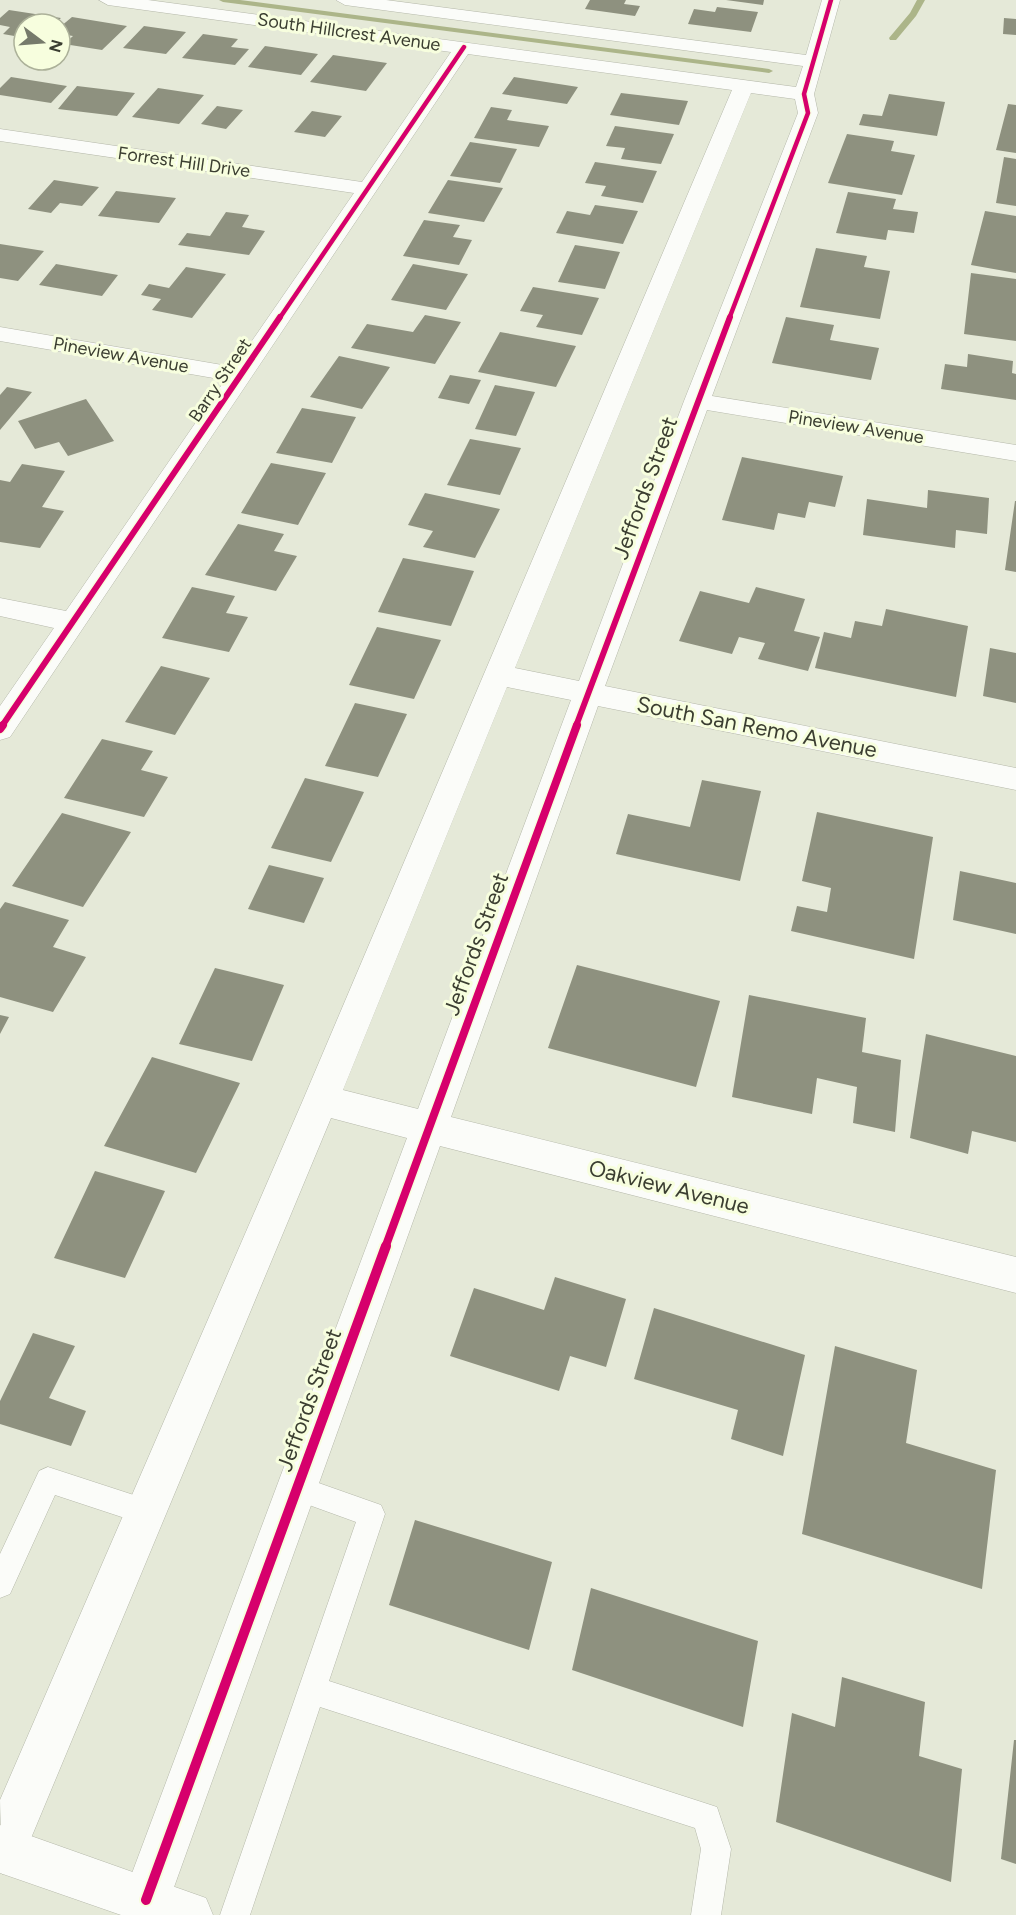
<svg xmlns="http://www.w3.org/2000/svg" width="1016" height="1915" viewBox="0 0 1016 1915" font-family="Figtree,sans-serif">
<rect width="100%" height="100%" fill="#e5e9d8"/>
<g fill="none" stroke-linecap="round" stroke-linejoin="round">
<!-- stream -->
<path fill="#acb589" fill-rule="evenodd" d="M219,0H240L769,69L773,71L769,73L223,2Z
M917,0H925L916,16L896,40H890L889,38L910,13Z"/>
</g>
<!-- building -->
<path fill="#8e917f" d="M590,0H626L624,4L640,6L635,16L585,9Z
M726,0H764L763,5Z
M717,7L758,12L751,32L688,24L694,9L715,12Z
M9,10L61,18L54,24H24V33L20,37L3,34L10,27L0,25V18Z
M72,17L127,26L102,50L64,44L73,36L60,34V27Z
M1004,18L1016,19V35L1003,34Z
M144,26L186,32L166,54L123,48Z
M203,34L238,39L231,47L249,49L235,65L182,58Z
M265,46L318,54L301,75L248,67Z
M333,55L387,63L366,91L310,82Z
M11,77L67,86L51,103L0,95V88Z
M514,77L578,87L567,104L502,94Z
M77,86L135,93L117,116L58,109Z
M158,88L204,95L179,124L132,117Z
M621,93L688,101L679,125L610,115Z
M889,94L945,102L937,136L859,125L863,114L882,116Z
M1008,104L1016,105V153L996,150Z
M217,106L243,110L226,129L201,124Z
M491,107L512,110L507,120L549,126L539,147L474,138Z
M312,111L342,116L325,137L294,132Z
M615,126L674,134L661,164L621,159L625,148L606,146Z
M847,134L894,141L891,151L915,155L902,195L828,183Z
M470,142L517,149L500,183L450,176Z
M1004,157L1016,159V206L996,203Z
M595,162L657,171L643,203L601,196L606,186L585,183Z
M54,180L99,187L82,206L60,203L51,213L28,209Z
M448,180L503,188L484,222L428,213Z
M116,191L176,198L159,223L98,216Z
M848,192L896,199L893,209L918,212L914,233L888,230L886,240L836,233Z
M595,205L638,211L623,244L556,233L567,211L590,215Z
M985,211L1016,216V273L971,265Z
M226,212L249,215L242,227L265,231L249,255L178,245L187,233L210,236Z
M424,220L460,225L453,237L472,240L459,265L403,256Z
M0,244L44,251L18,281L0,278Z
M575,245L620,252L605,289L558,282Z
M816,248L867,256L864,267L890,271L880,319L800,307Z
M56,264L118,275L102,296L39,285Z
M413,264L468,274L446,310L391,300Z
M186,267L226,274L192,318L152,310L161,299L141,295L149,284L169,288Z
M971,273L1016,279V341L964,334Z
M533,287L599,298L582,335L536,327L543,315L520,311Z
M425,315L461,322L435,364L351,348L367,324L413,332Z
M786,317L834,325L830,340L879,348L871,380L772,363Z
M500,332L576,346L556,387L478,372Z
M968,354L1013,361L1012,373L1016,374V400L941,389L945,364L967,367Z
M339,356L390,367L362,409L310,397Z
M450,375L481,380L469,404L438,398Z
M495,385L535,392L516,436L475,429Z
M7,387L32,392L0,430V395Z
M86,399L114,441L68,456L59,442L35,449L18,421Z
M302,408L356,417L332,463L276,453Z
M470,439L521,448L500,495L447,485Z
M742,457L843,476L835,507L809,502L805,518L778,513L774,530L722,520Z
M271,463L326,473L298,525L241,513Z
M22,464L65,471L42,507L64,511L40,548L0,542V480L10,482Z
M928,490L989,498L987,534L956,530L955,548L863,535L867,499L927,508Z
M425,493L500,509L475,558L423,547L433,531L408,525Z
M1015,501H1016V572L1005,570Z
M238,524L284,534L274,551L297,556L276,591L205,575Z
M403,558L474,571L451,626L378,612Z
M192,587L235,596L226,613L248,617L229,652L162,638Z
M756,587L805,599L794,631L820,637L808,671L758,659L765,643L739,637L732,654L679,641L700,591L749,603Z
M886,609L968,626L956,697L815,668L824,632L851,638L855,621L882,626Z
M377,627L441,640L414,699L349,685Z
M990,648L1016,653V703L983,696Z
M161,666L210,678L175,735L125,722Z
M355,703L407,714L378,777L325,766Z
M102,739L153,751L141,770L168,777L144,817L64,798Z
M305,778L364,792L331,862L271,848Z
M702,780L761,791L740,881L616,854L628,814L690,827Z
M817,812L933,837L914,959L791,931L797,906L827,912L831,888L802,881Z
M62,813L131,832L83,907L12,886Z
M269,865L324,878L304,923L248,909Z
M960,871L1016,883V934L953,920Z
M5,902L69,920L53,947L86,957L53,1012L0,997V909Z
M577,965L720,1001L696,1087L548,1048Z
M215,968L284,985L252,1061L179,1044Z
M749,995L866,1018L862,1052L901,1060L895,1132L853,1123L857,1087L817,1078L812,1114L732,1097Z
M0,1015L9,1017L0,1034Z
M926,1034L1016,1056V1142L972,1131L968,1154L910,1138Z
M152,1057L240,1083L196,1173L104,1146Z
M95,1171L165,1191L125,1278L54,1258Z
M555,1277L626,1299L606,1367L570,1356L559,1391L450,1356L474,1288L544,1310Z
M654,1308L805,1355L783,1456L731,1439L738,1410L634,1379Z
M33,1333L75,1346L49,1398L86,1411L71,1446L0,1424V1401Z
M835,1346L917,1370L906,1443L996,1470L982,1589L802,1534Z
M415,1520L552,1562L529,1650L389,1605Z
M591,1588L758,1641L743,1727L572,1670Z
M842,1677L925,1702L919,1756L962,1769L951,1882L776,1822L792,1713L835,1727Z
M1014,1740H1016V1864L1001,1859Z"/>
<g fill="none" stroke-linecap="round" stroke-linejoin="round">
<!-- lane casing -->
<g stroke="#b5b8aa" stroke-width="1">
<path id="lane" d="M48,1467L146,1499L155,1503L159,1512L155,1521L146,1525L55,1495L10,1594L0,1598V1554L39,1471Z
M296,1475L381,1505L385,1514L329,1681L717,1807L731,1849L721,1915H691L701,1849L695,1828L320,1707L250,1915H220L356,1522L287,1497L283,1488L287,1479Z"/>
</g>
<!-- street casing -->
<g stroke="#b5b8aa" stroke-width="1">
<path id="street" d="M99,0H148L796,87L803,66L345,5L336,0H386L806,55L822,0H840L814,94L818,113L712,396L1016,445V461L707,410L605,686L1016,768V790L598,706L451,1117L1016,1257V1293L440,1146L164,1915H128L122,1900L407,1138L331,1118L19,1867L2,1874L0,1800L303,1100L732,90L468,54L10,737L0,740V706L54,628L0,616V598L66,611L225,380L0,341V327L234,367L354,193L0,141V129L362,182L451,52L108,5ZM751,93L795,99L798,113L684,401L579,681L515,668ZM507,687L571,700L418,1109L343,1090Z"/>
</g>
<!-- secondary casing -->
<g stroke="#b5b8aa" stroke-width="1">
<path id="secondary" d="M0,1825L206,1898L213,1915H121L0,1873Z"/>
</g>
<!-- lane -->
<use href="#lane" fill="#fbfcf9" fill-rule="evenodd"/>
<!-- street -->
<use href="#street" fill="#fbfcf9" fill-rule="evenodd"/>
<!-- secondary -->
<use href="#secondary" fill="#fbfcf9" fill-rule="evenodd"/>
<!-- cycleway-far3 casing -->
<g stroke="#f7fede" stroke-width="7">
<path id="cycleway-far3" d="M279,319L464,47
M729,319L808,113L804,94L831,0"/>
</g>
<!-- cycleway-far2 casing -->
<g stroke="#f7fede" stroke-width="9">
<path id="cycleway-far2" d="M2,726L280,317
M576,726L730,317"/>
</g>
<!-- cycleway-far1 casing -->
<g stroke="#f7fede" stroke-width="11">
<path id="cycleway-far1" d="M0,729L3,725
M385,1248L577,725"/>
</g>
<!-- cycleway casing -->
<g stroke="#f7fede" stroke-width="14">
<path id="cycleway" d="M146,1900L386,1246"/>
</g>
<!-- cycleway-far3 -->
<use href="#cycleway-far3" stroke="#d6006c" stroke-width="4.5"/>
<!-- cycleway-far2 -->
<use href="#cycleway-far2" stroke="#d6006c" stroke-width="6"/>
<!-- cycleway-far1 -->
<use href="#cycleway-far1" stroke="#d6006c" stroke-width="8"/>
<!-- cycleway -->
<use href="#cycleway" stroke="#d6006c" stroke-width="10"/>
</g>
<g text-anchor="middle" dominant-baseline="central" stroke-width="6" stroke-linejoin="round" paint-order="stroke">
<!-- far-street labels -->
<g font-size="18" fill="#3b3e31" stroke="#f7fede">
<text transform="translate(349 32) rotate(8)">South Hillcrest Avenue</text>
<text transform="translate(184 162) rotate(8)">Forrest Hill Drive</text>
<text transform="translate(121 355) rotate(10)">Pineview Avenue</text>
<text transform="translate(220 380) rotate(-56)">Barry Street</text>
<text transform="translate(856 427) rotate(9)">Pineview Avenue</text>
</g>
<!-- street labels -->
<g font-size="22" fill="#3b3e31" stroke="#f7fede">
<text transform="translate(645 488) rotate(-70)">Jeffords Street</text>
<text transform="translate(757 727) rotate(11)">South San Remo Avenue</text>
<text transform="translate(476 944) rotate(-70)">Jeffords Street</text>
<text transform="translate(669 1187) rotate(14)">Oakview Avenue</text>
<text transform="translate(309 1400) rotate(-70)">Jeffords Street</text>
</g>
</g>
<!-- north arrow -->
<g transform="translate(42 42) rotate(106)"><circle r="28" fill="#f7fede" stroke="#acb199" stroke-width="1.5"/>
<path d="M0-4.5L10 22L0 15L-10 22Z" fill="#767a6b"/>
<text y="-9" font-size="16" font-weight="bold" text-anchor="middle" fill="#3b3e31">N</text>
</g>
</svg>
